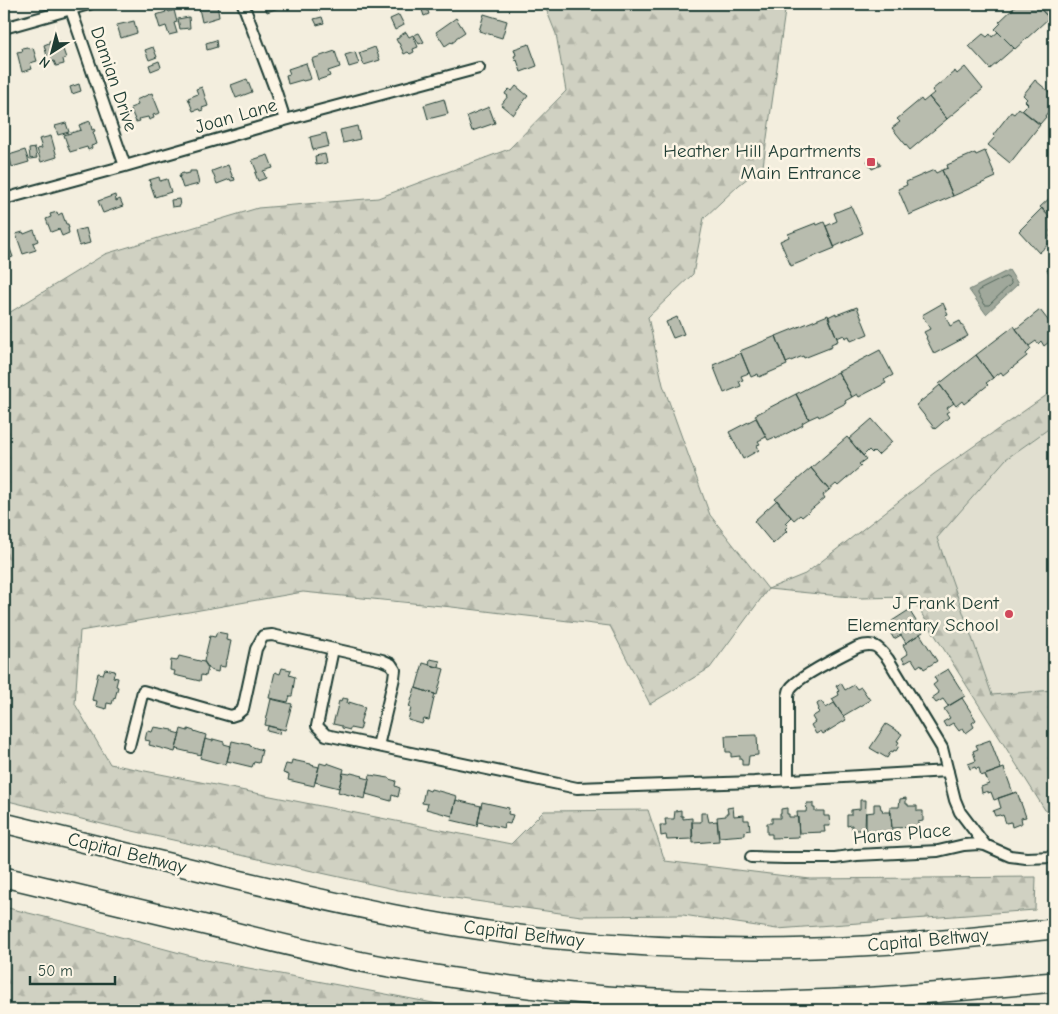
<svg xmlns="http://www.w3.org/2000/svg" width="1058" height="1014" viewBox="0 0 1058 1014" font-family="'Comic Neue',sans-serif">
<defs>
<pattern id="forest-firs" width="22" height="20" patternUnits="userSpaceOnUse" patternTransform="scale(1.25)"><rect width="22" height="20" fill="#d0d1c2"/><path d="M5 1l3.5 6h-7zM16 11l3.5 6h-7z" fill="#b2b4a7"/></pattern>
</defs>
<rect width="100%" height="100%" fill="#f3eede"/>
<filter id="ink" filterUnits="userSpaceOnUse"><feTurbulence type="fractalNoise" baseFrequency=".02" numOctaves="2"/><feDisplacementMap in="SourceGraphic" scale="10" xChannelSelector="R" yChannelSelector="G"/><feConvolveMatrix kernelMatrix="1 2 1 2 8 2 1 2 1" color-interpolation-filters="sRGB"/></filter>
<g filter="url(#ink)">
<!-- built -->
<path fill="#e1dfd0" d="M1054,425V690L992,695L937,538L1006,459Z"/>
<!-- forest -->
<path fill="url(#forest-firs)" stroke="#78877b" d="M544,4H786L763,166L739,185L704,218L693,274L648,317L663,385L710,515L768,589L805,574L934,474L1054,390V425L1006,459L937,538L992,695L1054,690V815L1045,810L911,597L861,598L768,589L710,668L650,704L610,626L452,607L303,592L80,631L75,704L110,764L511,844L544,811L648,810L665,861L810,879L1036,877L1035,910L777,929L683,915L581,916L398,890L110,826L4,800V316L105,254L258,208L378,198L509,149L566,91L556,34Z
M4,907L61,921L206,960L449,1006L480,1010H4Z"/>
<!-- water -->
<path fill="#a0a89b" stroke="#6c7d72" d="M1009,270L1018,284L986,314L969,290Z"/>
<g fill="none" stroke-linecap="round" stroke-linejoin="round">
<!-- shore -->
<path stroke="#53685d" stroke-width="1" d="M1006,277L1008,278L1011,282V284L989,305H985L978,294V291Z"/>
</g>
<!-- building -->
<path fill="#b8bcae" stroke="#1f3d34" d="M198,4H217L219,17L202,22Z
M264,4H280L281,7L267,12Z
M1018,4H1036L1049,18L1015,49L995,29L1001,23L999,22Z
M1036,4H1054V13L1049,18Z
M426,5L429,14L424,16L421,7Z
M168,10L169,12L174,10L177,22L174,23L177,33L169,35L166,26L160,28L156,15L166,12L165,11Z
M484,14L507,21L502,38L479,31Z
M399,15L404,25L395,30L390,19Z
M189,17L190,28L180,29L178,19Z
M322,17L324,23L317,25L314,19Z
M456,18L465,32L456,38V40L452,43L451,42L445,46L436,32Z
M134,21L137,33L121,38L117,25Z
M406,32L409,37L413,35L418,47L413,49L414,52L410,54L408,52L404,54L399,43H398L396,39L399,38V36Z
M998,32L1014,48L990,69L969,46L983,34L987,37L990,34L992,37Z
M419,33L424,42L419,44L414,35Z
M55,39V42L60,41L66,58L63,59L64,64L56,66L54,61L49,63L44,45L49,43V41Z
M216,40L217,47L207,50L206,43Z
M529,44L537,66L521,72L517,60L516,61L514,56L516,55L514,49Z
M27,47L28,49L33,48L37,61L30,63L32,69L22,72L17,52L23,51L22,48Z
M153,47L157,57L149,60L145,50Z
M375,47L380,60L364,65L359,53Z
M335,51L340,67L328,71L330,76L318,80L312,59Z
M355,52L359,64L349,67L345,55Z
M159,61L161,67L151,71L149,65Z
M306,63L311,79L303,81L302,80L288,84L286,75L290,74L288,69Z
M965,67L983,89L947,119L929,97L934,93L932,90L955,71L957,74Z
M247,79L252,92L236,98L231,85Z
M1035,80L1054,96V104L1045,116L1046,117L1040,124L1022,110L1028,104L1025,101L1027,99L1023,95Z
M79,84L81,91L72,94L70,87Z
M516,86L528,96L513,115L501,105L508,96L505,94L506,92L509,89L512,91Z
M202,87L208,106L202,108L203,110L200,111L199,109L193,111L188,98L198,94L196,89Z
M152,93L160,113L153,115L154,118L149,120L148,117L139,119L140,121L136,122L130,108L138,105L136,100Z
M929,97L947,119L910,150L892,128L900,122L897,119L921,99L923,102Z
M444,99L448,114L428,119L424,105Z
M489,107L495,123L472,131L467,116Z
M1019,108L1040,125L1010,163L988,145L995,137L993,135L1011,112L1014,114Z
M90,121L92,130L94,129L95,131L93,132L97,144L91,146L92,148L88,150L87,147L70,152L64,135L81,130L79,125Z
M66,123L69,132L58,135L55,126Z
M357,126L360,139L343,143L340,130Z
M326,133L329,146L313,150L310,137Z
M51,136L57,157L41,162L37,149L42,148L39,139Z
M35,148L37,158L30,159L29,149Z
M25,150L29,162L12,167L10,159H8L7,157L9,156V155Z
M985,151L996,177L953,196L942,170L948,168L947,165L975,153L976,155Z
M325,154L327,163L316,165L315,156Z
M268,155L273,168L263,171L266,178L258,181L255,173L257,172L252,160Z
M875,156L881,165L872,169L867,161Z
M228,165L233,178L234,177L235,180L231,181L230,179L217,184L212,171Z
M934,170L936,173L942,170L953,196L909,215L898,189L907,185L906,182Z
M190,171H196L199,184L183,188L179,176H181L180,174L184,173V174L190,173Z
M159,177L160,181L167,179L171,192L155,197L149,180Z
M1054,194V222L1040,207Z
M115,195L116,201L120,199L123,206L103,213L98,201Z
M179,199L180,206L172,207L171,200Z
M851,206L863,233L834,247L826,226L837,221L834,213Z
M1042,208L1054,222V227L1050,231L1053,234L1050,236L1053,240L1039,253L1019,231Z
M57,212L58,215L62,213L66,224H68L69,228H68L69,233L62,236L59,229L51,232L46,219L51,217L50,214Z
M824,222L835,248L791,266L780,241L789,237L788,234L816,223L817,225Z
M86,228L90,243L79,246L75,231Z
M34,230L38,241L33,243L36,250L23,254L16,234L23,232L24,234Z
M9,246L13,257L4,260V248Z
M1054,265V280L1047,270Z
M943,303L948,314L945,315L950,326L960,321L968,336L934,354L926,338L927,337L924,332L930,329L922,315Z
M857,307L868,334L851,341L849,336L845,338L844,335L837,338L828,317L836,313V315Z
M1040,310L1054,328V338L1044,346L1041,341L1038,344L1036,341L1029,346L1016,329Z
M828,315L838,341L831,344L832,347L804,358L803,356L786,363L776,336Z
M677,317L684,334L673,338L666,322Z
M1014,326L1031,349L1026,354L1027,356L1003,375L1001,372L993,378L976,355Z
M776,336L787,365L759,377L758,374L751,377L740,351Z
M880,350L893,375L884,380L886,383L859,397L857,394L852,397L838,372Z
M741,353L749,373L741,376L743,380L739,381L741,386L724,393L713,365Z
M976,355L993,378L986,383L988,385L964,404L962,401L956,406L939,384Z
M838,372L852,397L845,401L846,403L819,417L818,415L809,419L796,394Z
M940,385L954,403L947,408L949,411L946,413L949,417L935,429L916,405L934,391V390Z
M796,394L809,419L802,423L803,425L776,439L775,437L768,440L755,415Z
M756,418L766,437L758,441L760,444L757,445L759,450L743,459L729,432Z
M872,419L892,442L878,455L874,451L872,453L869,450L863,456L849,439Z
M847,437L866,459L859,464L861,466L838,486L836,484L829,490L811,468Z
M811,468L829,490L823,495L825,498L802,517L800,515L794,520L775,499Z
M777,500L791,517L785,523L788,526L785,529L787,531L773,544L754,521Z
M909,610L923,632L906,643L901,635L894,639L891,634L898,630L892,621Z
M217,632L227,634L226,640L231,641L227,660H226L225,667L219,666L218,672L210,670L204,661L210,636L215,637Z
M920,634L937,661L924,669L921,664L917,667L912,659L905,663L902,658L908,654L903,645Z
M179,656L204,662L208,668L206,676L201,675L200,681L174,675L175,671L170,670L171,660L177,661Z
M430,659L440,661L439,667L429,665Z
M423,663L444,669L437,695L416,688Z
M282,668L291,670L289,675L295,677L292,696H290L288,702L269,698L275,672L280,674Z
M105,669L115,671L113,677L118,678L116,686L118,687L115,698L114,697L112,704L107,703L106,709L96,706L97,701L92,700L98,673L103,674Z
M948,669L965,696L948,706L943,699L936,703L932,698L939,693L933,685L937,682L934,677Z
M841,683L845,690L854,685L857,689L861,687L870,700L843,716L832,699L839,695L838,692L839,691L836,686Z
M415,688L435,694L429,720L424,719L422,724L408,720L411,708L409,707Z
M342,698L348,699L347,703L349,704V702L365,707L360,723H362L360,730L350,728V730L342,728V726L333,724L339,701L341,702Z
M962,698L976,720L972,723L974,727L966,733L963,728L959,731L953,723L946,727L943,722L950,718L944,709Z
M271,699L292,704L285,730L265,725Z
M821,701L826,708L834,703L846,720L823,734L821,731L816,734L811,725L815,722L812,717L820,712L818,710L819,709L817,704Z
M886,724L902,734L897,741L899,742L897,745L899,746L896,751L894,750L893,752L891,751L887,758L870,748Z
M268,726L280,729L279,734L267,731Z
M154,727L173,730V732L180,734L175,752L149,745L150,741L145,740L147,731L152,732Z
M181,729L188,731V729L206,735L201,755L176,749Z
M757,735L758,755L749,756L748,765H742V759H740V756L731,757V752H726L725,736Z
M205,739L213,741V739L224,742V744L231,746L226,765L200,758Z
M990,740L1001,769L981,776L979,768L976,769L975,767L970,769L968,764L976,761L973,751L978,749L976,745Z
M232,741L250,745V746L262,750L259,763L254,762L252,767L227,761Z
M292,760L311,764V765L319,767L314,786L288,780L289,775L283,773L286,764L291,765Z
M320,763L327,765V763L344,769L339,788L315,782Z
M1004,768L1013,793L994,800L991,792L988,793V791L982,793L981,787L989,784L985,775Z
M343,773L350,774L351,773L363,776L362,777L369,779L365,799L338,792Z
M370,775L389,778V779L396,781L395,786L400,788L398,797L392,795L391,801L366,794Z
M425,789L430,791L431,789L457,796L452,816L426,809L428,804L422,803Z
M1017,792L1026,817L1021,818L1022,823L1012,827L1011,822L1006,823L1003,815L1001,816L1000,815L995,816L993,811L1001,808L998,798Z
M906,798V804H908V806H917V811H923V821L918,822V827L892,828L890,807H899L900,799Z
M456,800L481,806L477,826L451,820Z
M860,800H866L865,830H852V825L847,826V815H851V810L860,809Z
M482,802L509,808L508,814L513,815L510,824L505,823L504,828L478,822Z
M807,803H813V808H815V811H824V816H829L830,826H824L825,832L799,833L797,812H806Z
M874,804H880L881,809H882L883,812H891L892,832L866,834V813L874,812Z
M733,807L734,816L744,815V820H749L750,830L745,831V835L719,837L717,817L726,816V813H728L727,808Z
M787,808V814H789V817H798L799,837L772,838V834H767V823H772V818H780V814H781V809Z
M681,810V816H683V819L692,818V839L667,840L666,835L661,836L660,825H666L665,819H674L675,811Z
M701,813H707L709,822L717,821L719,841L693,843L692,822H701Z"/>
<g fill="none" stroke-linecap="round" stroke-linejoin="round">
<!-- street casing -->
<g stroke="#1f3d34" stroke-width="14">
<path id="street" d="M69,4L125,166
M243,4L275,89L285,120
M4,28L89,4
M4,199L125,166L285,120L479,68
M333,649L317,726L326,735L577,788L754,782L948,771
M129,746L143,691L231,716L237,714L243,709L245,700L256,649L263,636L272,635L382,660L391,664L395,670L394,678L378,746
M788,779V696C789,693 789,691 790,689C797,677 844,654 858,647C874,642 878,646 888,659L942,748L955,800L960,812L985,845
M751,857L785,858H835L857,855L938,851L964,845L979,844L985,845L1010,856L1026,858L1054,857"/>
</g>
<!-- highway casing -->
<g stroke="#1f3d34" stroke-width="22">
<path id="highway" d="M4,823C82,842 160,861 238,880C340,904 443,928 547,938C636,947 725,951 814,948C895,946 974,937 1054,929
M4,877C77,894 149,912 222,929C277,943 333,957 389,967C461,980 533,990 606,996C673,1001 742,1003 809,1000C891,998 973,989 1054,982"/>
</g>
<!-- street -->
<use href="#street" stroke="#fcf5e5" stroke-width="10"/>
<!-- highway -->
<use href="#highway" stroke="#fcf5e5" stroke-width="19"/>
</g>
</g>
<!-- markers -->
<g fill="#d1495b" stroke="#fcf5e5" stroke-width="2">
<rect x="866" y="157" width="10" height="10" rx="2.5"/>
<circle cx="1009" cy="614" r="5"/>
</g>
<g text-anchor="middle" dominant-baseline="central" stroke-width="5" stroke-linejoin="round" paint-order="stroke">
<!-- street labels -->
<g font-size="19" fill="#1f3d34" stroke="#fcf5e5">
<text transform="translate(114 79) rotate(71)">Damian Drive</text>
<text transform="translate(236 116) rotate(-16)">Joan Lane</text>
<text transform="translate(902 834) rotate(-5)">Haras Place</text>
<text transform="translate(127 853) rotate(14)">Capital Beltway</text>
<text transform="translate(524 934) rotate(7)">Capital Beltway</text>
<text transform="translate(928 940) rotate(-5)">Capital Beltway</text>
</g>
<!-- poi labels -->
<g font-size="19" fill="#1f3d34" stroke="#fcf5e5" text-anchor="end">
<text x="861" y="151">Heather Hill Apartments<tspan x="861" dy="22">Main Entrance</tspan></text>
<text x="999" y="603">J Frank Dent<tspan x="999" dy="22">Elementary School</tspan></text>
</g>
</g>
<!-- margin -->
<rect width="1058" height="1014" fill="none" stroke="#fcf5e5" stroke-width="20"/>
<rect x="10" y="10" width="1038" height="994" fill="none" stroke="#1f3d34" stroke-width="2" filter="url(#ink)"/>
<!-- north arrow -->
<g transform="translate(52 52) rotate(216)" stroke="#fcf5e5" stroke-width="4" paint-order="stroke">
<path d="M0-4L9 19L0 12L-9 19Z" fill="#1f3d34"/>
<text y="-8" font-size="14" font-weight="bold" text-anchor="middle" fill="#1f3d34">N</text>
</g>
<!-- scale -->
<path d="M30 976v8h85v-8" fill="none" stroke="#1f3d34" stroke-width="2.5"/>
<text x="38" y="976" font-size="15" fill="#1f3d34" stroke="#fcf5e5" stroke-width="4" paint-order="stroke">50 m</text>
</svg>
